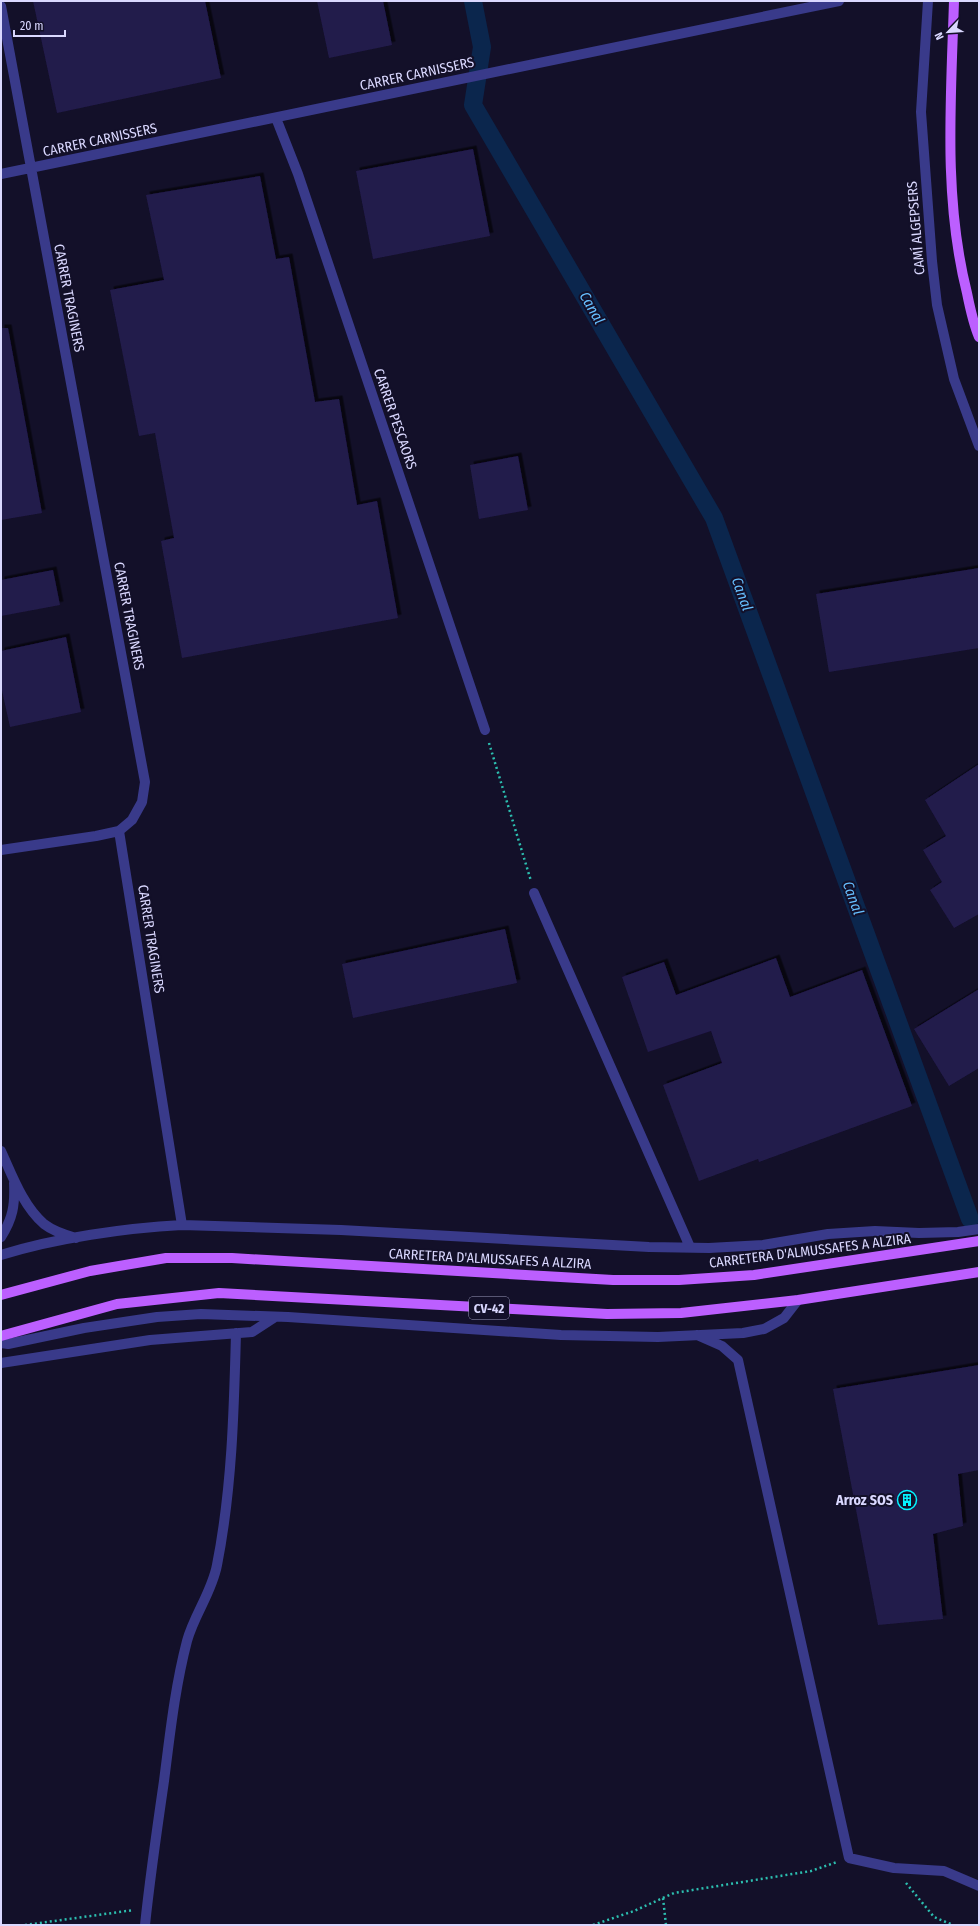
<svg xmlns="http://www.w3.org/2000/svg" width="980" height="1926" viewBox="0 0 980 1926" font-family="'Fira Sans Condensed',sans-serif">
<defs>
<filter id="shadow"><feDropShadow dx="3.5" dy="-3.5" stdDeviation="0" flood-color="#0009"/></filter>
</defs>
<rect width="100%" height="100%" fill="#131029"/>
<g fill="none" stroke-linecap="round" stroke-linejoin="round">
<!-- canal -->
<path stroke="#0b264d" stroke-width="18" d="M473,1L482,47L473,105L714,518L970,1219"/>
</g>
<!-- building -->
<path fill="#221b4b" filter="url(#shadow)" d="M33,1H205L221,78L57,113Z
M317,1H383L392,45L329,58Z
M473,149L490,236L373,259L356,171Z
M260,176L276,259L289,257L315,402L339,399L357,505L377,501L398,618L182,658L161,541L174,538L155,433L139,436L110,290L164,280L146,195Z
M1,328H8L42,513L1,520Z
M518,456L528,510L479,519L470,465Z
M979,568V648L829,672L816,594Z
M53,570L60,605L1,616V580Z
M66,637L81,712L10,727L1,686V651Z
M979,764V914L954,928L930,890L942,882L923,850L946,836L925,800Z
M505,929L517,983L353,1018L342,964Z
M776,958L790,997L862,970L912,1106L759,1162L758,1159L699,1181L663,1085L722,1063L711,1031L648,1052L622,977L664,962L676,995Z
M979,989V1068L949,1086L914,1029Z
M979,1365V1470L958,1474L963,1526L933,1534L943,1619L878,1625L833,1389Z"/>
<g fill="none" stroke-linecap="round" stroke-linejoin="round">
<!-- path -->
<path stroke="#2cbeaf" stroke-width="2.5" stroke-dasharray="2 3" stroke-linecap="butt" d="M489,743L531,881
M906,1883L934,1917L953,1925
M663,1898L666,1925
M25,1925L134,1910
M593,1925L634,1911L674,1893L811,1871L837,1862"/>
<!-- minor -->
<path stroke="#393a8a" stroke-width="10" d="M928,1L921,112L932,261L937,305L954,379L979,446
M1,6L145,782L142,802L132,820L119,831L96,836L1,850
M276,118L298,174L485,730
M1,174L839,1
M119,831L182,1225
M534,893L690,1247
M1,1151C12,1175 23,1206 44,1224C53,1231 65,1235 76,1238
M1,1237C13,1218 15,1205 14,1183
M1,1255C55,1238 126,1228 182,1225L341,1230L649,1247L709,1248L763,1245L828,1234L875,1231L919,1233L958,1232L979,1229
M697,1335L722,1346L738,1360L849,1858L894,1868L944,1871L979,1886
M1,1343L8,1344L84,1328L157,1317L201,1314L288,1317L561,1335L658,1337L743,1333L764,1329L784,1318L798,1300
M1,1363L150,1340L252,1332L275,1317
M145,1925C150,1877 157,1829 164,1781C170,1734 175,1687 187,1641C194,1615 212,1592 217,1565C232,1489 234,1410 236,1333"/>
<!-- major -->
<path stroke="#bc5fff" stroke-width="10" d="M954,1C951,99 943,198 967,293C970,308 973,323 979,337
M1,1295L90,1271L166,1258H232L613,1280H679L754,1275L979,1241
M1,1336L117,1304L219,1293L607,1314L681,1313L798,1300L979,1272"/>
</g>
<!-- icons -->
<defs>
<g id="building-ring" transform="scale(1)"><circle r="9.5" fill="#131029" stroke="#04f2ff" stroke-width="1.5"/><path d="M-4-6H4V6H1V3H-1V6H-4ZM-2.5-4.3h1.7v1.8h-1.7ZM.8-4.3h1.7v1.8H.8ZM-2.5-1h1.7V.8h-1.7ZM.8-1h1.7V.8H.8Z" fill="#04f2ff"/></g>
</defs>
<g fill-rule="evenodd">
<use href="#building-ring" x="907" y="1500"/>
</g>
<g text-anchor="middle" dominant-baseline="central" stroke-width="4" stroke-linejoin="round" paint-order="stroke">
<!-- shield labels -->
<rect fill="#131029" stroke="#9e9cbf" stroke-width="1" x="469" y="1297" width="40" height="22" rx="3"/>
<g font-size="13" font-weight="bold" fill="#dad8ff">
<text x="489" y="1308">CV-42</text>
</g>
<!-- street labels -->
<g font-size="14" fill="#dad8ff" stroke="#131029">
<text transform="translate(417 74) rotate(-12)">CARRER CARNISSERS</text>
<text transform="translate(100 140) rotate(-12)">CARRER CARNISSERS</text>
<text transform="translate(916 228) rotate(-95)">CAMÍ ALGEPSERS</text>
<text transform="translate(69 298) rotate(79)">CARRER TRAGINERS</text>
<text transform="translate(395 419) rotate(71)">CARRER PESCAORS</text>
<text transform="translate(129 616) rotate(79)">CARRER TRAGINERS</text>
<text transform="translate(151 939) rotate(81)">CARRER TRAGINERS</text>
<text transform="translate(810 1251) rotate(-7)">CARRETERA D'ALMUSSAFES A ALZIRA</text>
<text transform="translate(490 1259) rotate(3)">CARRETERA D'ALMUSSAFES A ALZIRA</text>
</g>
<!-- poi labels -->
<g font-size="14" font-weight="bold" fill="#dad8ff" stroke="#131029" text-anchor="end">
<text x="893" y="1500">Arroz SOS</text>
</g>
<!-- water labels -->
<g font-size="15" font-style="italic" fill="#66bfff" stroke="#131029">
<text transform="translate(592 308) rotate(60)">Canal</text>
<text transform="translate(742 594) rotate(70)">Canal</text>
<text transform="translate(853 898) rotate(70)">Canal</text>
</g>
</g>
<!-- border -->
<rect width="980" height="1926" fill="none" stroke="#dad8ff" stroke-width="4"/>
<!-- north arrow -->
<g transform="translate(948 32) rotate(245)" stroke="#131029" stroke-width="3" paint-order="stroke">
<path d="M0-3L7 15L0 10L-7 15Z" fill="#dad8ff"/>
<text y="-6" font-size="11" font-weight="bold" text-anchor="middle" fill="#dad8ff">N</text>
</g>
<!-- scale -->
<path d="M14 30v6h51v-6" fill="none" stroke="#dad8ff" stroke-width="2"/>
<text x="20" y="30" font-size="12" fill="#dad8ff" stroke="#131029" stroke-width="3" paint-order="stroke">20 m</text>
</svg>
